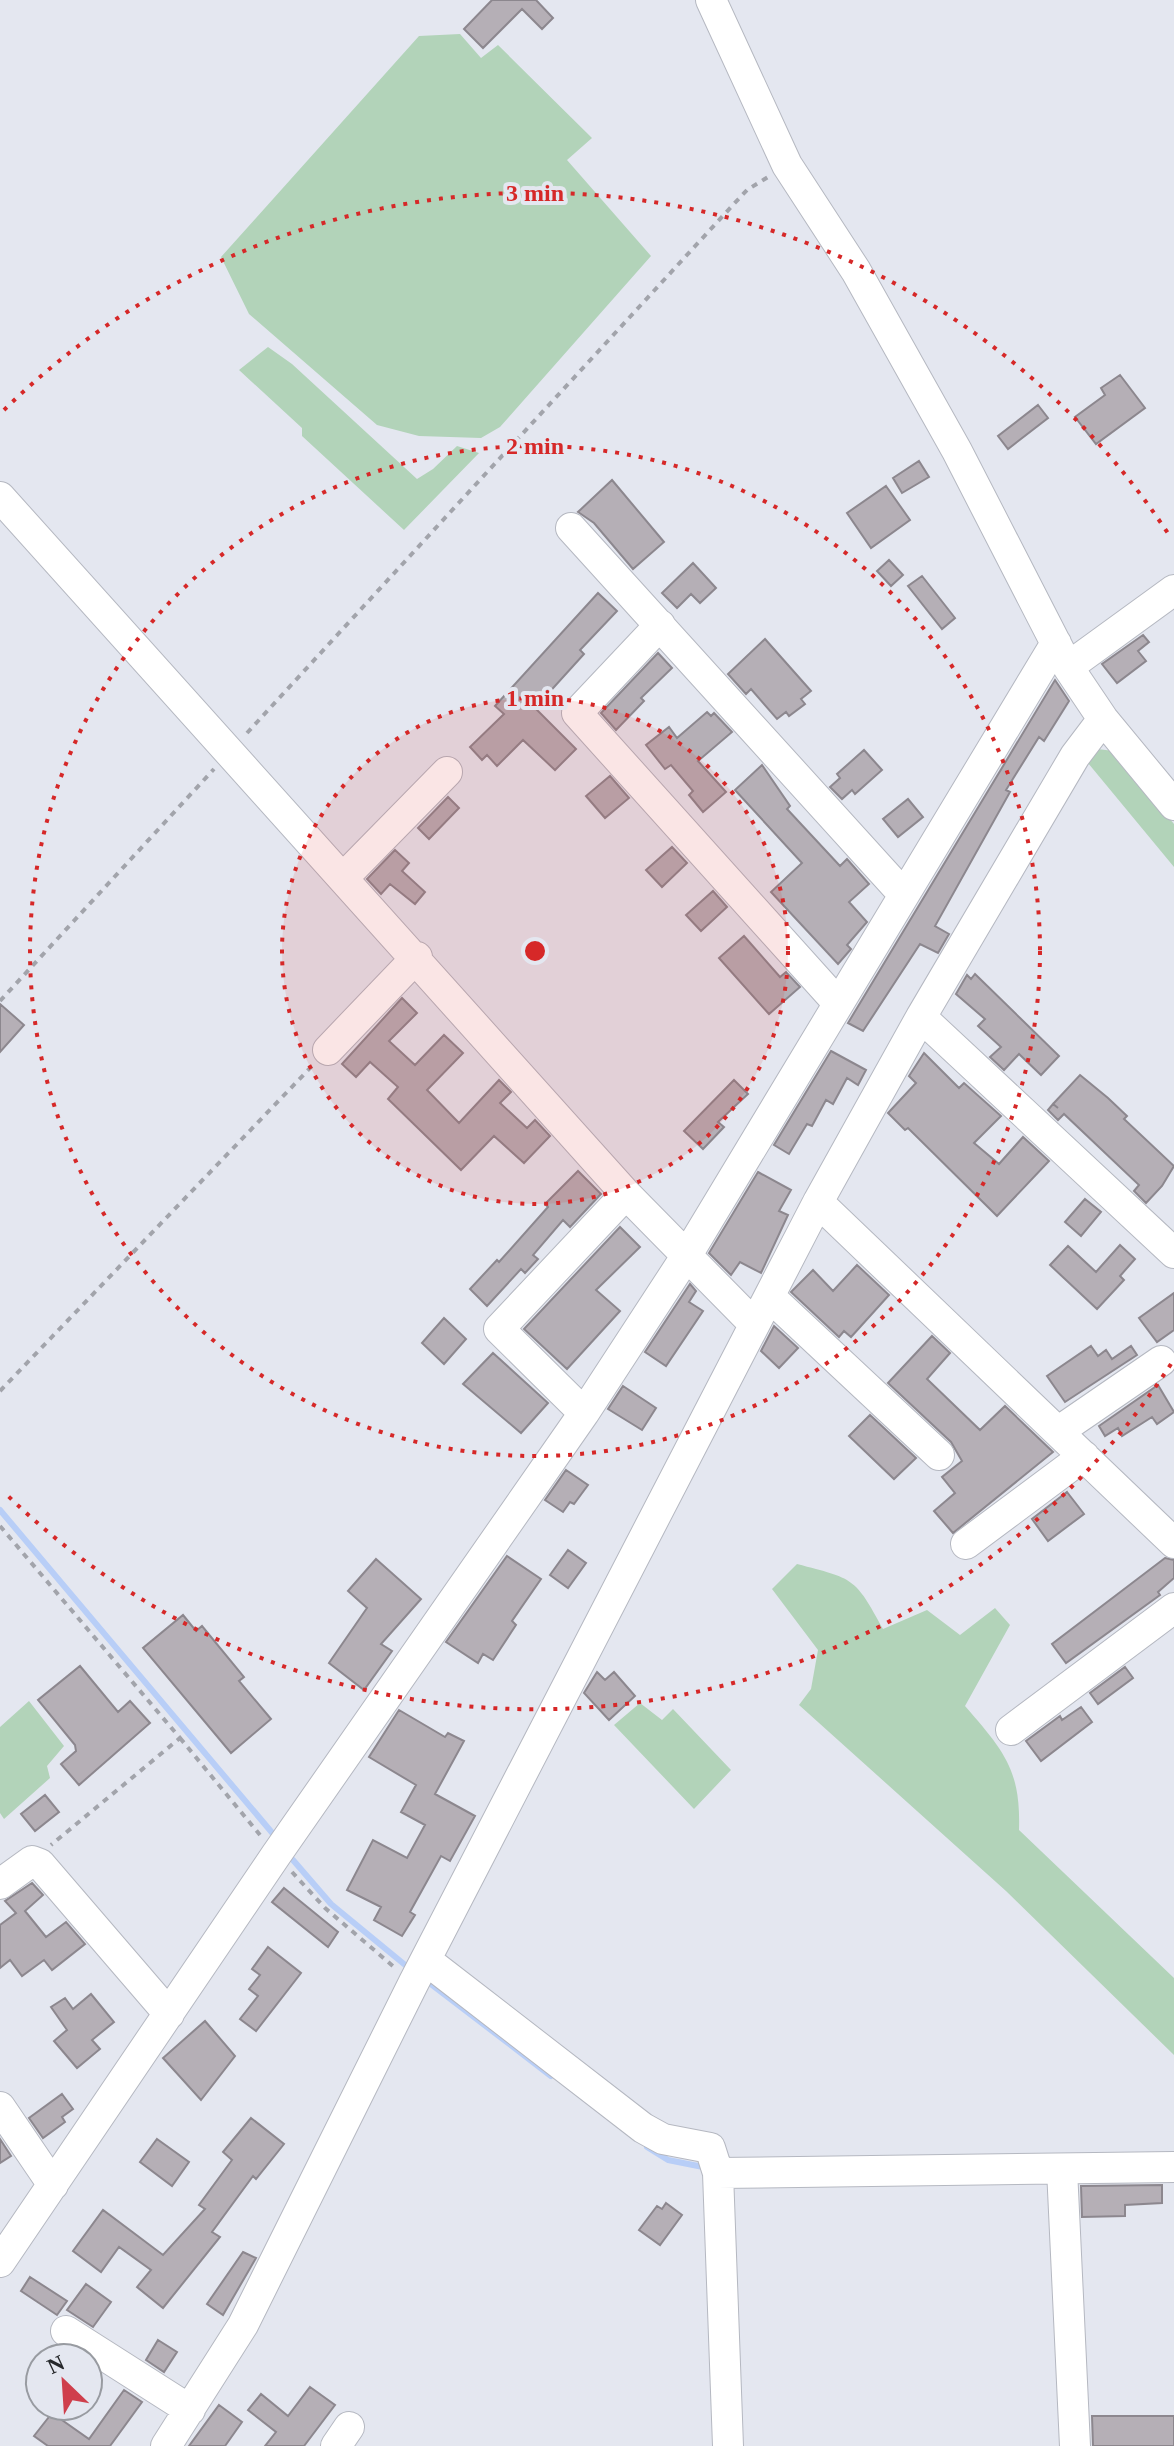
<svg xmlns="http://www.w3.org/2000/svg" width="1174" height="2446" viewBox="0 0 1174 2446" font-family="Georgia,serif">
<rect width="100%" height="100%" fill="#e4e7f0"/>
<!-- green -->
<path fill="#b2d3b9" d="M460,34L481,58L498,45L592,138L567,160L651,256L500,427L481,438L419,436L377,425L249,314L221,257L419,36Z
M268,347L292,364L417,479L433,469L457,446L479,453L404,530L302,436V428L239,370Z
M1097,749L1114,751L1174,824V867L1088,763Z
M797,1564C854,1579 855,1577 883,1629L927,1610L960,1635L995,1608L1010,1625L965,1706C1003,1750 1021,1769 1019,1830L1174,1978V2055L1006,1891L799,1705L811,1689L818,1650L772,1589Z
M29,1701L64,1746L47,1766L50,1778L4,1819L0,1813V1727Z
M640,1703L662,1720L673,1709L731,1770L694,1809L614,1725Z"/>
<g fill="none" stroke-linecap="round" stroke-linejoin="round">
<!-- stream -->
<path stroke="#b8cef7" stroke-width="6" d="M0,1510L274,1835
M293,1860L331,1904L410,1969
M427,1981L551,2076
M647,2147L668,2160L703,2167"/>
</g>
<!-- building -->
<path fill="#b5afb6" stroke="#8c878e" stroke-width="2" d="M492,0H536L553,18L542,29L522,9L483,48L464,29Z
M1120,375L1145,408L1096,444L1075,417L1105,395L1101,388Z
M1038,405L1048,418L1008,449L998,436Z
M919,461L929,477L902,493L893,478Z
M612,480L664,542L633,569L594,523L578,512Z
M886,486L910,520L871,548L847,513Z
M889,560L903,575L891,586L877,571Z
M693,563L716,588L700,603L691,594L677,608L662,593Z
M922,576L955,618L942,629L908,586Z
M598,593L617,611L580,650L584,654L535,708L576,749L555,770L523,740L497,766L487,755L482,760L470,747L504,714L495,706Z
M1143,635L1149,642L1138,651L1146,661L1117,683L1102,664Z
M765,639L811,691L801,699L805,704L789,716L786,712L777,719L751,689L746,694L728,674Z
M658,653L672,668L641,698L644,701L616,730L601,713Z
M1055,680L1069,701L1044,741L1039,737L1006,790L1010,792L935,926L949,934L938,953L920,944L863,1031L848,1023Z
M707,712L711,716L714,713L732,732L698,761L726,792L703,812L689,795L693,791L671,765L665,769L646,745L669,727L677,738Z
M864,750L882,770L855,794L852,790L842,799L830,787L840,778L837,774Z
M762,765L790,806L787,809L840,866L847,859L869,884L849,902L867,922L847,945L851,949L838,964L771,892L802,863L735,790Z
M610,776L629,798L605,818L586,796Z
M448,797L459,808L429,839L418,828Z
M908,799L923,817L898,837L883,819Z
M672,847L687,863L662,887L646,870Z
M395,850L409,863L402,871L425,892L415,904L390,884L381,894L367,879Z
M713,891L727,907L701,931L686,915Z
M744,936L780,977L786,972L800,987L769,1014L719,958Z
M975,974L1059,1056L1041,1075L1019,1054L1004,1070L990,1057L1001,1047L978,1026L985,1019L956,994L967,975L971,979Z
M402,998L417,1013L389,1041L415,1065L444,1035L463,1053L427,1090L459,1123L499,1080L511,1092L500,1103L527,1128L535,1120L550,1136L524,1163L494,1136L461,1170L388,1099L398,1087L370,1062L356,1077L342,1064Z
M0,1004L24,1025L0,1052Z
M831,1051L866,1070L858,1085L847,1078L833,1104L826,1100L812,1126L807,1124L789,1154L774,1145Z
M924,1053L959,1088L964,1083L1001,1116L974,1143L999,1164L1023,1137L1049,1161L997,1216L908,1128L905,1130L888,1113L916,1083L909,1076Z
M1080,1075L1108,1098L1127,1116L1124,1119L1174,1166L1162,1186L1146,1203L1134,1191L1139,1185L1064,1114L1058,1120L1048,1110L1053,1104L1058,1108L1053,1104Z
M734,1080L748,1094L718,1122L724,1127L703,1149L684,1131Z
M578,1171L601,1194L570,1227L563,1220L533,1255L538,1259L525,1273L521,1269L487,1306L470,1289L497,1260L499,1262L548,1207L545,1204Z
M758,1172L791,1190L779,1211L788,1215L761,1273L740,1262L731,1275L709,1253Z
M1085,1199L1101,1212L1081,1236L1065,1222Z
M620,1227L640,1247L596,1290L620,1311L567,1369L524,1329Z
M1120,1245L1135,1259L1120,1276L1124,1280L1097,1309L1050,1265L1068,1246L1096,1272Z
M857,1265L889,1295L851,1337L844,1331L839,1337L791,1292L813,1270L833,1291Z
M690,1284L696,1291L689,1302L703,1311L666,1366L645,1352Z
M1174,1293V1330L1157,1342L1139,1318Z
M444,1318L466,1339L444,1364L422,1343Z
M774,1326L798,1348L779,1368L761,1351Z
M932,1336L950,1353L927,1379L980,1430L1005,1406L1053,1452L953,1533L934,1511L955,1493L942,1477L962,1461L951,1442L888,1383Z
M1091,1346L1098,1356L1106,1350L1112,1359L1131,1346L1137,1355L1065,1402L1047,1376Z
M493,1353L548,1403L521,1433L463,1384Z
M1158,1385L1174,1412L1157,1424L1152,1417L1122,1436L1118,1428L1105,1436L1099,1426Z
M623,1386L656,1408L642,1430L608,1409Z
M870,1415L916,1458L894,1479L849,1436Z
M566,1470L588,1485L574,1504L570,1502L563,1512L545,1500Z
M1067,1492L1084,1514L1048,1541L1032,1519Z
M568,1550L586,1563L568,1588L550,1575Z
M507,1556L541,1579L512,1621L516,1625L493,1660L483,1654L478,1663L446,1642Z
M1165,1558L1174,1560V1578L1158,1592L1160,1595L1066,1663L1052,1644Z
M376,1559L421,1599L381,1644L392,1651L364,1690L329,1663L367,1608L348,1591Z
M183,1615L196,1631L202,1626L244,1677L239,1681L271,1719L231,1753L143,1648Z
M80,1666L118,1712L130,1701L150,1723L79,1785L61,1764L76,1751L75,1745L38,1700Z
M1125,1667L1133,1678L1098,1704L1090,1693Z
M597,1672L605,1680L614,1672L635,1696L609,1720L584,1693Z
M1081,1707L1092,1722L1041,1761L1026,1741L1060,1716L1062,1720Z
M399,1710L445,1737L448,1733L464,1741L435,1794L475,1816L450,1861L441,1856L410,1912L415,1915L402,1936L374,1920L381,1907L347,1890L373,1840L407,1858L425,1825L401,1812L416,1785L369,1757Z
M45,1795L59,1812L35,1831L21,1814Z
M32,1883L43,1895L25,1911L46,1937L66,1922L85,1944L52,1970L44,1960L22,1976L10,1960L0,1968V1925L16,1913L5,1901Z
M284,1888L338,1932L328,1947L272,1902Z
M268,1947L301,1973L256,2031L240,2019L258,1996L249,1989L260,1975L252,1969Z
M91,1994L114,2022L92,2040L100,2049L77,2068L54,2041L67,2030L51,2007L65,1998L73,2009Z
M205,2021L235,2056L201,2100L163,2058Z
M62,2094L73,2109L62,2117L65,2122L43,2138L29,2118Z
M251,2118L284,2144L256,2179L253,2176L212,2232L220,2237L163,2308L137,2287L151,2270L119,2247L101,2272L73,2251L103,2210L163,2255L205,2209L199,2205L232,2160L223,2152Z
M0,2139L11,2156L0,2163Z
M157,2139L189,2162L172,2186L140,2162Z
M1162,2185V2203L1125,2205V2216L1082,2217L1081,2186Z
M666,2203L682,2215L660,2245L639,2230L657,2206L662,2209Z
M243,2252L256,2258L223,2315L207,2304Z
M30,2277L67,2301L57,2315L21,2291Z
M86,2284L111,2302L93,2327L67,2310Z
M158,2340L177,2352L164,2372L146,2360Z
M310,2387L335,2405L304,2446H265L276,2432L248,2410L261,2394L288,2416Z
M124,2390L142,2402L110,2446H48L34,2436L52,2413L89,2439Z
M219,2405L242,2422L225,2446H189Z
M1092,2416H1174V2446H1093Z"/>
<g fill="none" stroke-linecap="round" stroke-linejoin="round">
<!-- minor casing -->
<g stroke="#b5b8c1" stroke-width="32">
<path id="minor" d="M711,0L787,165L856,271L957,451L1068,667L1103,719L1174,805
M0,497L626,1194L754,1324
M571,528L904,895
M660,625L577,713L837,1002
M1068,667L1174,590
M344,877L447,772
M921,1017L1174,1253
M328,1050L417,957
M818,1202L1174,1543
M770,1297L939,1455
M584,1413L499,1329L626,1194
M1059,1431L1161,1361
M966,1544L1084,1456
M1011,1730L1174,1608
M0,1884L32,1861L40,1864L169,2014
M426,1960L643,2128L663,2139L710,2148L718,2173L728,2446
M0,2107L53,2185
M1062,2169L1075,2446
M718,2173L1174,2167
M0,2262L276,1855L584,1413L687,1255L1056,643
M66,2331L190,2410
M166,2446L243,2325L414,1982L818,1202L921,1017L1075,756L1103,719
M336,2446L349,2427"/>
</g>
<!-- path -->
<path stroke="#a2a4ab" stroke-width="4" stroke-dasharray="6 6" stroke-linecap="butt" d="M247,733L732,206L747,190L768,177
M0,1001L214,769
M0,1391L312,1066
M0,1526L180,1738L51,1845
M180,1738L260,1835
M292,1872L325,1908L394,1967"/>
<!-- minor -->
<use href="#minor" stroke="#fff" stroke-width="30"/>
</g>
<!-- distance rings -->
<circle cx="535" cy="951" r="253" fill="#d62828" fill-opacity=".12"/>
<g fill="none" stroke="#d62828" stroke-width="4" stroke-dasharray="4 8">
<circle cx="535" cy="951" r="253"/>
<circle cx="535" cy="951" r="505"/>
<path d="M1171 1364A758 758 0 0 1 4 1492M4 410A758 758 0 0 1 1171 538"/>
</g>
<circle cx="535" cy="951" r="12" fill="#d62828" stroke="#e4e7f0" stroke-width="4"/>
<g font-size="24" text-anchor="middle" font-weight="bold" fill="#d62828" stroke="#e4e7f0" stroke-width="8" stroke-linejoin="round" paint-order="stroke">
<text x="535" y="201">3 min</text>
<text x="535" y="454">2 min</text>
<text x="535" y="706">1 min</text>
</g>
<!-- north arrow -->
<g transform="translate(64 2382) rotate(335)"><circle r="38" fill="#e4e7f0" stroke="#989ba1" stroke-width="2"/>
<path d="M0-6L14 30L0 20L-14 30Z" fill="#cf3f4c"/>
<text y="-12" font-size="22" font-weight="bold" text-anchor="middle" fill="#26282b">N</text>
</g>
</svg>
